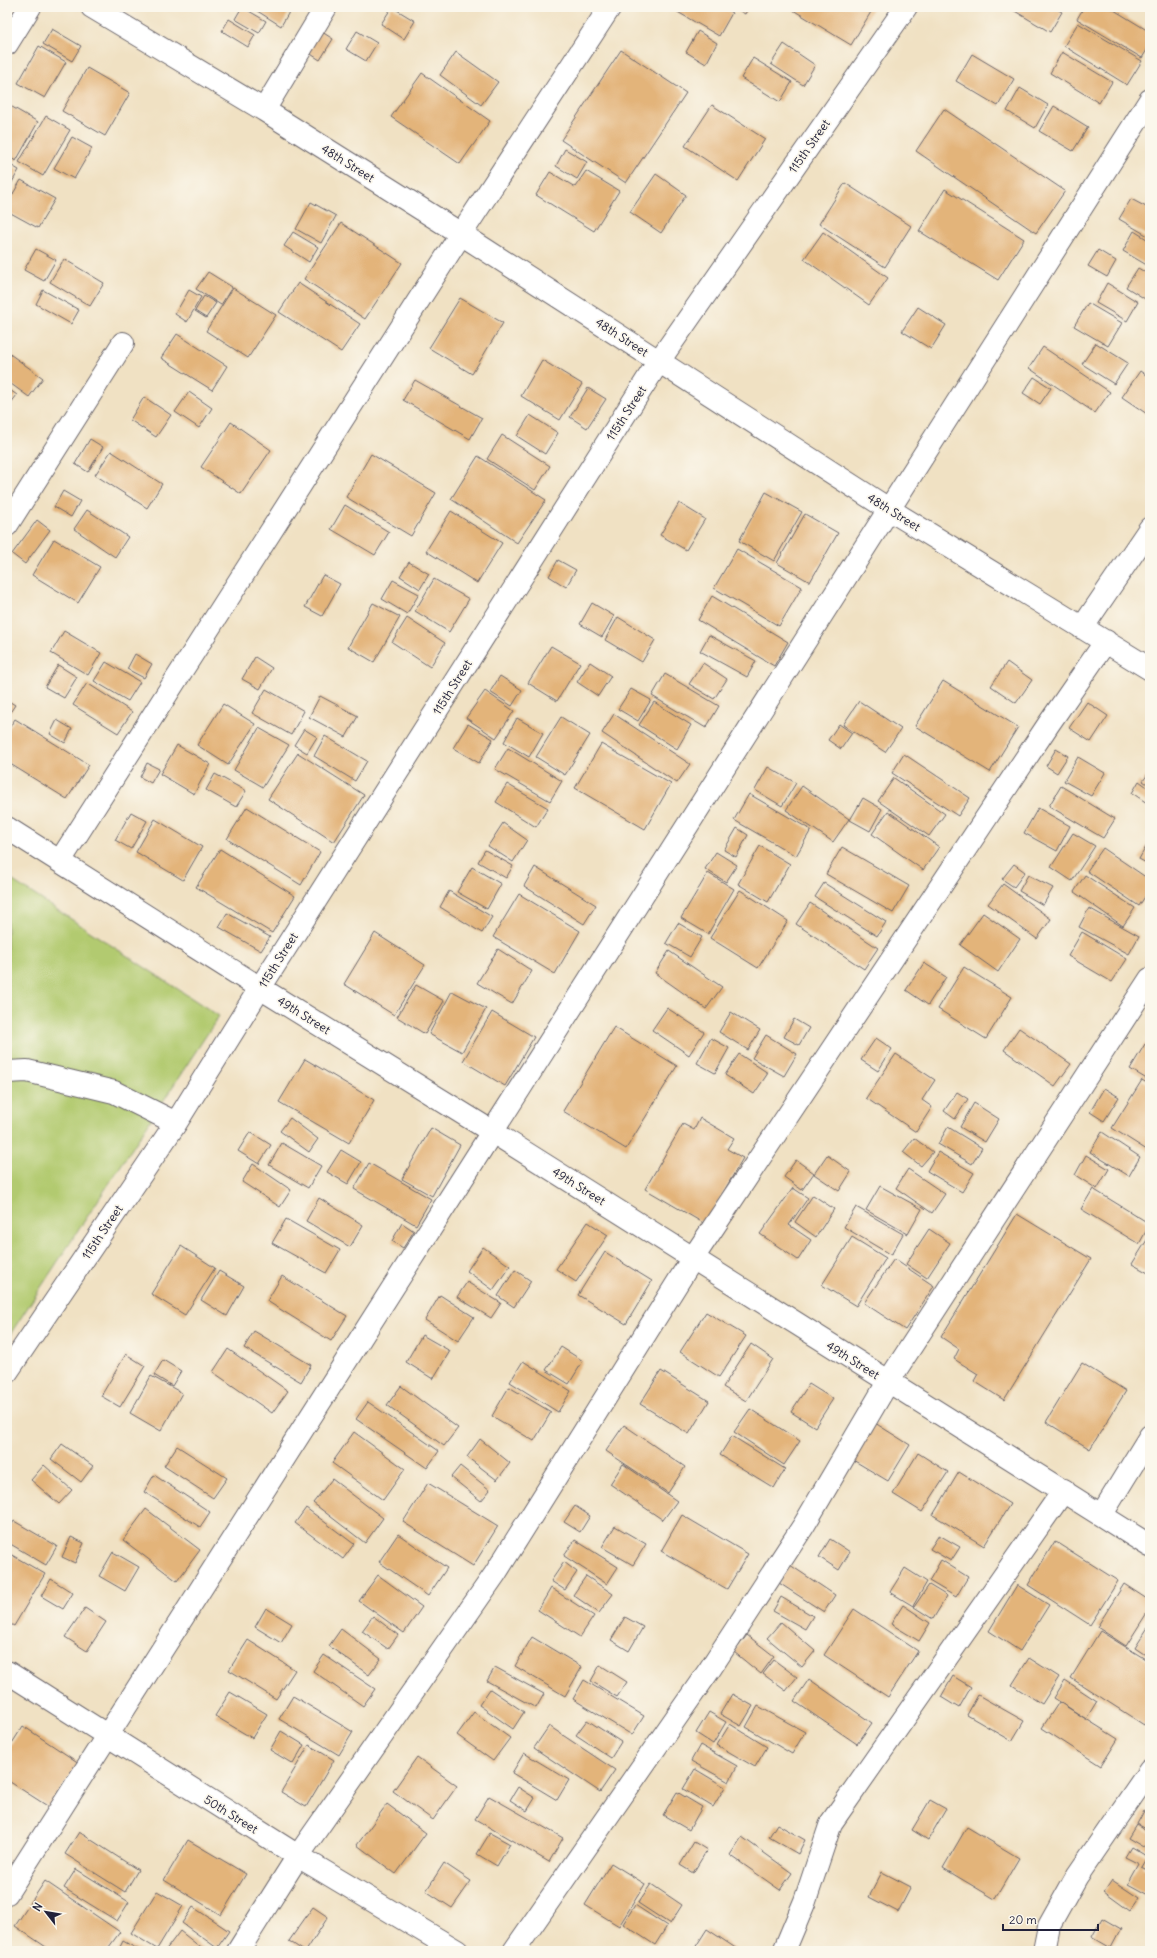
<svg xmlns="http://www.w3.org/2000/svg" width="1157" height="1958" viewBox="0 0 1157 1958" font-family="Delius,sans-serif">
<rect width="100%" height="100%" fill="#fbf7ec"/>
<filter id="ink" filterUnits="userSpaceOnUse"><feTurbulence type="fractalNoise" baseFrequency=".025" numOctaves="2"/><feDisplacementMap in="SourceGraphic" scale="8" xChannelSelector="R" yChannelSelector="G"/><feConvolveMatrix kernelMatrix="1 2 1 2 8 2 1 2 1" color-interpolation-filters="sRGB"/></filter>
<filter id="wash" filterUnits="userSpaceOnUse"><feTurbulence type="fractalNoise" baseFrequency=".012" numOctaves="4" result="noise"/><feDisplacementMap in="SourceGraphic" scale="16" xChannelSelector="R" yChannelSelector="G"/><feGaussianBlur stdDeviation="0.9" result="paint"/><feColorMatrix in="noise" values="0 0 0 0 0 0 0 0 0 0 0 0 0 0 0 0 0 1.4 0 .05"/><feComposite in="paint" operator="in"/></filter>
<g filter="url(#wash)">
<rect width="100%" height="100%" fill="#f0e1c3"/>
<!-- green -->
<path fill="#b2ca6f" stroke="#6a7655" d="M7,877L219,1016L7,1339Z"/>
<g id="blocks">
<!-- building -->
<path fill="#e3b47a" d="M242,7L266,21L259,33L235,19Z
M251,7H292L281,26Z
M392,7L415,21L404,39L381,24Z
M669,7H722L732,13L719,36Z
M733,7H749L745,14Z
M788,7H874L851,45Z
M1008,7H1053L1062,12L1050,32Z
M1084,7H1109L1150,32V45L1142,58L1077,19Z
M229,19L255,35L248,47L222,31Z
M1078,23L1142,61L1127,85L1064,46Z
M52,29L81,46L72,61L43,44Z
M319,30L333,39L320,60L306,51Z
M357,31L377,43L366,61L346,49Z
M698,31L717,43L706,64L686,52Z
M784,44L815,65L803,85L771,64Z
M39,46L66,62L45,98L18,83Z
M621,50L686,93L626,183L561,140Z
M456,52L498,82L481,105L440,75Z
M1062,52L1112,82L1099,103L1050,73Z
M972,54L1014,79L998,106L956,81Z
M753,58L792,82L780,102L741,78Z
M87,68L130,93L105,136L62,111Z
M422,73L490,121L460,164L391,117Z
M1020,88L1048,105L1035,128L1007,111Z
M7,104L38,122L16,161L7,156Z
M712,105L765,139L738,181L685,146Z
M1054,106L1088,127L1073,151L1039,131Z
M944,109L1065,191L1036,233L916,151Z
M46,116L70,130L43,176L19,162Z
M72,137L92,148L74,179L54,168Z
M565,149L587,162L577,179L556,166Z
M7,163L19,170L7,191Z
M586,171L619,191L594,231L536,195L550,172L575,187Z
M656,174L686,195L661,233L630,212Z
M21,180L55,199L38,228L7,211V204Z
M845,183L911,226L885,267L819,224Z
M945,189L1024,239L998,280L919,231Z
M1131,199L1150,209V232L1148,236L1119,219Z
M311,202L336,216L321,243L296,229Z
M341,223L402,263L365,319L304,279Z
M1134,231L1150,241V267L1123,251Z
M293,232L318,247L309,262L284,246Z
M823,232L888,278L869,305L804,259Z
M36,249L56,260L44,281L24,270Z
M1098,250L1116,261L1107,277L1088,266Z
M64,259L104,283L90,306L50,282Z
M1138,268L1150,275V302L1126,287Z
M208,272L232,287L221,305L196,289Z
M298,283L360,324L341,352L279,312Z
M1107,283L1138,302L1127,321L1096,303Z
M233,288L276,315L248,358L206,331Z
M43,290L79,310L71,324L36,304Z
M189,290L201,297L187,322L175,314Z
M204,296L216,303L206,318L195,311Z
M460,298L503,323L472,374L429,348Z
M1088,303L1122,323L1108,346L1074,326Z
M918,307L946,325L931,349L902,331Z
M177,334L227,366L212,390L161,358Z
M1096,343L1128,363L1114,384L1082,364Z
M1043,347L1110,392L1095,413L1029,368Z
M7,352L43,378L29,397L7,381Z
M542,360L582,384L560,420L521,396Z
M1140,371L1150,378V416L1122,397Z
M1034,377L1051,388L1040,404L1023,393Z
M415,380L482,418L470,439L403,400Z
M7,388L17,395L7,408Z
M588,388L606,399L587,428L570,417Z
M189,392L212,408L199,428L175,412Z
M144,397L171,415L156,437L130,420Z
M530,415L558,433L545,454L517,436Z
M231,422L271,450L241,494L201,467Z
M502,435L550,466L535,490L487,459Z
M90,439L103,447L88,472L75,464Z
M111,451L162,484L147,508L95,475Z
M371,454L436,493L411,536L346,497Z
M478,456L546,500L517,543L451,499Z
M63,491L80,501L71,517L54,507Z
M766,492L802,512L774,561L739,541Z
M679,503L705,519L686,550L660,535Z
M345,505L389,532L375,555L331,529Z
M87,510L128,537L115,557L74,529Z
M451,511L502,543L477,583L426,551Z
M805,514L838,533L810,582L777,563Z
M37,520L50,530L25,564L12,554Z
M54,539L100,567L78,603L32,575Z
M737,549L802,587L779,626L714,588Z
M558,560L576,570L566,587L549,576Z
M409,562L429,574L420,589L400,576Z
M323,575L340,584L322,616L305,607Z
M434,579L469,599L449,632L415,611Z
M393,580L419,594L407,614L382,599Z
M712,596L788,642L774,666L698,620Z
M373,603L400,617L374,662L348,647Z
M592,603L614,616L602,637L580,624Z
M618,617L655,640L642,662L605,640Z
M407,618L445,643L430,667L392,642Z
M64,631L101,653L88,675L51,653Z
M709,635L756,661L747,677L700,651Z
M551,646L580,663L557,701L528,683Z
M135,654L152,664L144,678L127,669Z
M255,657L272,668L260,689L242,679Z
M106,662L140,682L128,701L94,681Z
M590,662L611,676L598,696L577,682Z
M1007,662L1032,680L1016,703L991,686Z
M703,663L727,679L714,699L689,684Z
M58,665L77,677L64,698L45,687Z
M665,674L719,706L706,728L652,696Z
M500,676L522,690L512,706L490,692Z
M943,681L1018,727L990,772L915,726Z
M87,683L132,712L118,733L73,705Z
M266,689L304,711L291,735L252,713Z
M631,689L651,700L638,721L618,709Z
M485,691L514,711L496,738L466,718Z
M320,696L358,716L346,737L309,717Z
M7,700L15,705L7,717Z
M859,701L901,729L885,752L843,725Z
M654,702L691,725L677,749L639,725Z
M1087,702L1108,716L1091,742L1069,728Z
M223,704L255,724L228,765L197,745Z
M614,714L690,764L677,783L602,733Z
M561,717L590,735L565,775L536,757Z
M517,718L543,733L529,757L504,742Z
M15,719L89,765L67,799L7,762V731Z
M57,720L72,729L65,743L50,734Z
M468,724L493,739L479,763L453,748Z
M839,724L852,733L841,749L828,740Z
M259,728L289,745L263,787L234,770Z
M304,729L317,737L307,753L294,745Z
M325,736L367,761L355,781L314,756Z
M601,744L671,784L645,829L575,788Z
M177,745L210,764L194,794L160,774Z
M508,748L562,781L550,801L495,769Z
M1056,749L1068,756L1057,773L1046,766Z
M298,753L364,795L334,842L268,799Z
M904,754L970,798L958,816L892,773Z
M1078,757L1105,773L1091,796L1064,781Z
M147,763L159,769L151,783L140,777Z
M768,767L796,783L782,806L755,790Z
M1150,771V786L1143,781Z
M215,774L246,791L236,807L206,790Z
M894,778L945,814L929,836L878,801Z
M1139,781L1150,789V805L1132,793Z
M507,784L548,808L536,827L496,802Z
M802,786L849,819L833,842L786,810Z
M1061,786L1115,819L1103,838L1049,806Z
M749,794L811,830L796,856L734,820Z
M863,798L882,809L870,831L850,820Z
M247,807L320,852L301,885L227,839Z
M1038,808L1070,826L1057,851L1024,833Z
M888,811L939,847L923,870L872,834Z
M131,812L147,821L131,849L115,840Z
M155,819L202,847L183,880L136,852Z
M503,823L527,840L513,862L488,846Z
M737,828L748,835L736,857L724,850Z
M1073,833L1095,846L1072,881L1051,867Z
M1150,840V865L1139,859Z
M760,846L790,864L768,902L738,884Z
M842,847L909,886L893,913L826,874Z
M1103,848L1150,880V889L1139,906L1087,871Z
M220,849L295,896L272,933L196,887Z
M485,850L513,866L506,878L478,862Z
M716,852L737,865L726,882L705,869Z
M1014,864L1025,872L1014,887L1002,879Z
M472,867L501,884L487,909L457,892Z
M535,867L596,905L584,924L524,886Z
M708,873L734,889L708,934L681,918Z
M1028,875L1053,888L1043,905L1019,891Z
M1085,875L1135,908L1123,926L1074,892Z
M824,883L886,922L877,936L815,897Z
M1003,884L1051,919L1037,939L988,904Z
M740,890L788,921L758,968L710,938Z
M449,891L492,917L482,933L440,907Z
M519,894L580,931L555,974L493,937Z
M810,903L878,948L864,969L796,924Z
M1089,908L1139,936L1129,954L1079,927Z
M227,913L270,937L261,951L219,927Z
M983,913L1020,939L998,972L960,945Z
M678,923L702,937L690,957L666,943Z
M1082,932L1127,959L1112,982L1068,956Z
M375,933L425,965L394,1015L344,984Z
M498,949L532,971L512,1004L477,983Z
M669,951L722,987L706,1009L655,973Z
M924,963L946,977L928,1005L906,990Z
M964,967L1012,997L986,1039L938,1009Z
M416,985L444,1001L425,1034L397,1017Z
M452,991L486,1009L462,1052L429,1034Z
M667,1008L704,1032L689,1055L652,1030Z
M492,1012L534,1037L505,1086L463,1061Z
M731,1012L760,1030L748,1050L719,1032Z
M794,1019L809,1028L799,1045L784,1037Z
M614,1027L677,1066L626,1149L563,1111Z
M1019,1028L1071,1064L1055,1086L1004,1050Z
M766,1035L797,1054L784,1076L752,1058Z
M711,1038L729,1048L715,1073L697,1063Z
M876,1038L892,1049L878,1071L861,1060Z
M1145,1044L1150,1047V1081L1130,1069Z
M739,1054L768,1073L754,1094L725,1075Z
M896,1054L935,1080L922,1100L932,1107L916,1132L866,1098Z
M305,1059L374,1100L349,1143L279,1102Z
M1142,1080L1150,1085V1152L1112,1128Z
M1104,1088L1119,1097L1104,1121L1090,1112Z
M957,1092L968,1099L955,1119L944,1111Z
M974,1103L999,1119L985,1142L960,1127Z
M290,1118L318,1139L309,1152L280,1131Z
M700,1118L734,1138L727,1149L743,1158L705,1224L645,1189L683,1124L694,1130Z
M948,1127L982,1148L972,1164L938,1144Z
M431,1128L460,1145L432,1196L402,1179Z
M250,1132L271,1145L259,1164L238,1151Z
M1102,1132L1140,1157L1129,1176L1090,1152Z
M914,1138L933,1152L921,1166L903,1152Z
M282,1143L321,1166L308,1188L269,1165Z
M341,1150L361,1162L348,1184L327,1172Z
M938,1152L974,1173L962,1192L927,1171Z
M827,1155L851,1172L839,1191L814,1174Z
M1086,1155L1109,1169L1097,1189L1075,1175Z
M796,1160L814,1173L802,1190L784,1177Z
M369,1163L431,1199L416,1225L354,1189Z
M253,1164L291,1190L280,1207L242,1182Z
M908,1169L945,1194L932,1213L896,1188Z
M880,1186L922,1209L908,1234L866,1210Z
M793,1188L808,1198L789,1225L811,1240L798,1260L760,1234Z
M1093,1189L1150,1224L1139,1244L1081,1209Z
M813,1195L834,1209L816,1237L795,1222Z
M319,1198L363,1225L350,1247L306,1221Z
M856,1207L903,1234L891,1255L844,1227Z
M1017,1214L1091,1259L1004,1400L974,1381L978,1374L954,1359L959,1349L941,1337Z
M286,1219L340,1250L326,1273L272,1243Z
M588,1222L608,1235L576,1282L556,1269Z
M402,1223L414,1231L403,1248L392,1241Z
M929,1229L950,1243L927,1278L906,1264Z
M1150,1235V1274L1132,1264Z
M852,1237L886,1258L856,1306L822,1285Z
M181,1246L215,1268L185,1315L151,1294Z
M483,1247L510,1266L493,1290L467,1271Z
M605,1252L652,1281L626,1324L578,1295Z
M894,1259L934,1286L905,1330L864,1303Z
M515,1270L531,1281L514,1307L498,1296Z
M219,1271L244,1286L227,1316L201,1300Z
M282,1276L347,1316L331,1341L267,1301Z
M467,1282L501,1303L491,1318L457,1297Z
M440,1295L474,1317L458,1341L425,1320Z
M706,1312L746,1336L719,1377L680,1352Z
M254,1331L311,1365L301,1382L244,1348Z
M422,1335L450,1351L433,1379L406,1362Z
M751,1344L773,1359L746,1401L723,1387Z
M561,1347L583,1361L569,1384L546,1370Z
M228,1349L288,1391L272,1413L213,1372Z
M126,1354L145,1366L120,1407L101,1396Z
M163,1360L181,1371L172,1386L154,1375Z
M523,1361L571,1391L558,1412L510,1382Z
M1082,1363L1126,1391L1090,1449L1046,1422Z
M661,1371L709,1401L689,1434L640,1404Z
M151,1376L182,1393L161,1431L130,1413Z
M809,1384L833,1399L815,1427L791,1412Z
M401,1386L458,1428L444,1446L387,1405Z
M509,1387L551,1412L534,1441L492,1416Z
M368,1402L439,1451L427,1468L356,1419Z
M750,1409L800,1441L784,1465L734,1432Z
M875,1423L910,1445L888,1481L853,1460Z
M624,1425L685,1467L668,1493L606,1451Z
M354,1432L405,1469L383,1500L332,1463Z
M732,1436L785,1469L774,1488L720,1455Z
M480,1439L510,1463L497,1480L467,1457Z
M62,1444L93,1466L81,1482L51,1459Z
M177,1446L227,1478L213,1498L164,1466Z
M918,1453L948,1472L922,1512L893,1494Z
M623,1464L677,1501L663,1520L610,1484Z
M44,1465L72,1490L59,1504L31,1480Z
M460,1466L490,1490L481,1501L451,1477Z
M959,1472L1010,1504L984,1546L933,1515Z
M154,1475L210,1512L200,1527L144,1492Z
M332,1479L383,1518L365,1543L313,1503Z
M428,1483L498,1526L473,1566L403,1522Z
M575,1506L590,1516L580,1532L564,1522Z
M306,1508L354,1544L343,1559L295,1523Z
M146,1509L200,1550L177,1581L123,1540Z
M682,1515L748,1554L727,1589L661,1551Z
M14,1521L57,1546L46,1565L7,1542V1533Z
M615,1526L646,1544L633,1565L602,1547Z
M398,1534L447,1568L428,1596L379,1562Z
M939,1535L960,1547L951,1561L930,1549Z
M71,1537L84,1543L75,1563L62,1557Z
M830,1539L850,1552L839,1570L819,1557Z
M575,1540L618,1567L607,1584L564,1556Z
M1055,1541L1118,1581L1090,1625L1028,1585Z
M113,1552L139,1567L125,1591L99,1576Z
M10,1554L45,1574L14,1626L7,1622V1559Z
M941,1560L968,1577L956,1597L929,1581Z
M564,1562L577,1572L565,1590L551,1581Z
M790,1565L835,1595L824,1612L779,1583Z
M905,1568L927,1582L913,1606L890,1592Z
M378,1575L422,1607L404,1633L359,1601Z
M586,1576L613,1594L599,1613L573,1595Z
M51,1579L73,1593L63,1609L41,1596Z
M1124,1584L1150,1601V1608L1126,1646L1097,1627Z
M929,1585L947,1596L933,1619L914,1607Z
M1017,1585L1049,1605L1020,1651L989,1631Z
M551,1588L594,1616L580,1637L538,1610Z
M781,1597L813,1616L805,1629L773,1611Z
M903,1605L930,1623L919,1641L891,1624Z
M85,1608L106,1622L87,1651L65,1637Z
M266,1608L292,1624L281,1643L255,1627Z
M854,1609L918,1651L888,1697L824,1655Z
M373,1616L398,1635L388,1649L362,1631Z
M625,1617L643,1627L629,1651L611,1640Z
M781,1622L815,1651L802,1667L767,1638Z
M1150,1624V1658L1135,1648Z
M341,1629L381,1659L369,1675L329,1646Z
M1100,1631L1150,1662V1716L1144,1725L1071,1678Z
M747,1635L774,1656L761,1674L734,1652Z
M532,1637L582,1667L565,1696L515,1666Z
M248,1640L295,1670L276,1699L229,1670Z
M324,1655L375,1689L363,1706L313,1671Z
M1029,1658L1059,1677L1042,1704L1012,1685Z
M774,1660L797,1677L786,1691L763,1674Z
M600,1665L627,1682L617,1697L591,1681Z
M495,1667L544,1694L536,1708L487,1681Z
M953,1676L971,1687L959,1708L941,1697Z
M809,1679L872,1723L857,1744L794,1701Z
M584,1680L644,1716L632,1735L573,1699Z
M1065,1680L1097,1701L1086,1719L1054,1698Z
M490,1689L524,1712L513,1729L479,1705Z
M230,1692L267,1714L252,1738L215,1716Z
M732,1694L753,1706L741,1726L720,1714Z
M978,1695L1024,1721L1012,1741L967,1715Z
M293,1696L353,1732L339,1755L279,1719Z
M1059,1702L1118,1739L1101,1766L1042,1728Z
M758,1706L805,1732L792,1754L746,1727Z
M474,1712L510,1738L493,1761L457,1735Z
M709,1712L726,1722L713,1744L696,1733Z
M587,1720L621,1742L611,1758L576,1735Z
M730,1724L767,1747L755,1767L717,1745Z
M23,1726L79,1763L49,1807L7,1780V1751Z
M549,1726L615,1770L600,1792L534,1748Z
M281,1731L304,1745L293,1764L270,1750Z
M309,1745L334,1760L306,1807L281,1792Z
M700,1745L737,1766L729,1782L691,1761Z
M524,1753L569,1780L557,1800L512,1773Z
M417,1757L457,1786L433,1820L393,1791Z
M695,1769L725,1787L713,1807L683,1789Z
M518,1787L535,1798L527,1811L510,1800Z
M677,1792L702,1807L689,1830L663,1815Z
M489,1796L563,1838L549,1862L475,1819Z
M930,1800L946,1809L928,1840L912,1830Z
M387,1804L426,1833L396,1874L357,1845Z
M1144,1811L1150,1814V1831L1137,1824Z
M777,1824L805,1840L798,1854L769,1837Z
M1136,1825L1150,1833V1851L1128,1838Z
M967,1827L1019,1858L995,1899L943,1868Z
M79,1832L138,1870L125,1892L65,1854Z
M490,1833L510,1844L497,1866L477,1854Z
M742,1837L792,1873L780,1890L730,1855Z
M188,1840L246,1874L221,1915L164,1880Z
M694,1842L707,1850L693,1873L680,1865Z
M1131,1847L1148,1857L1142,1867L1150,1871V1896L1128,1884L1139,1864L1125,1857Z
M444,1863L471,1881L452,1908L426,1891Z
M611,1863L645,1884L619,1926L585,1905Z
M76,1869L129,1902L117,1921L64,1888Z
M882,1872L911,1887L898,1912L869,1897Z
M1112,1880L1139,1898L1130,1911L1104,1892Z
M45,1881L120,1932L106,1951H52L15,1926Z
M651,1884L682,1905L670,1924L638,1903Z
M157,1891L183,1906L157,1949L131,1933Z
M635,1905L667,1926L655,1945L623,1924Z
M193,1907L229,1931L217,1948L182,1923Z
M313,1907L328,1917L306,1951H304L289,1941Z
M1102,1918L1121,1929L1111,1948L1092,1937Z
M707,1929L740,1951H693Z
M180,1931L205,1951H165Z
M123,1941L141,1951H118Z"/>
</g>
</g>
<g filter="url(#ink)">
<use href="#blocks" fill-opacity="0" stroke="#6a656b" stroke-width="1"/>
<g fill="none" stroke-linecap="round" stroke-linejoin="round">
<!-- street casing -->
<g stroke="#6a656b" stroke-width="24">
<path id="street" d="M92,7L264,110L461,234L890,510L1150,669
M7,44L30,7
M264,110L326,7
M7,525L123,343
M1082,628L1150,528
M60,861L461,234L610,7
M7,1072L27,1071L114,1092L176,1123
M7,1372L176,1123L260,988L659,361L906,7
M1102,1514L1150,1436
M7,1672L298,1856L457,1951
M7,1893L1150,100
M238,1951L298,1856L495,1574L693,1258L1048,725L1106,641
M514,1951L710,1669L804,1525L888,1382L1150,979
M784,1951L805,1901L831,1823L1064,1490
M1044,1951L1049,1926L1077,1876L1150,1770"/>
</g>
<!-- secondary casing -->
<g stroke="#6a656b" stroke-width="24">
<path id="secondary" d="M7,828L260,988L491,1131L1150,1546"/>
</g>
<!-- street -->
<use href="#street" stroke="#fff" stroke-width="22"/>
<!-- secondary -->
<use href="#secondary" stroke="#fff" stroke-width="22"/>
</g>
</g>
<g text-anchor="middle" dominant-baseline="central" stroke-width="3.5" stroke-linejoin="round" paint-order="stroke">
<!-- street labels -->
<g font-size="12" fill="#22223b" stroke="#fbf7ec">
<text transform="translate(809 146) rotate(-55)">115th Street</text>
<text transform="translate(348 163) rotate(32)">48th Street</text>
<text transform="translate(622 337) rotate(33)">48th Street</text>
<text transform="translate(626 413) rotate(-57)">115th Street</text>
<text transform="translate(894 512) rotate(32)">48th Street</text>
<text transform="translate(452 687) rotate(-58)">115th Street</text>
<text transform="translate(278 960) rotate(-58)">115th Street</text>
<text transform="translate(304 1015) rotate(32)">49th Street</text>
<text transform="translate(579 1186) rotate(32)">49th Street</text>
<text transform="translate(102 1232) rotate(-56)">115th Street</text>
<text transform="translate(853 1360) rotate(32)">49th Street</text>
<text transform="translate(231 1814) rotate(32)">50th Street</text>
</g>
</g>
<!-- margin -->
<rect width="1157" height="1958" fill="none" stroke="#fbf7ec" stroke-width="24"/>
<!-- north arrow -->
<g transform="translate(46 1912) rotate(301)" stroke="#fbf7ec" stroke-width="3" paint-order="stroke">
<path d="M0-3L7 15L0 10L-7 15Z" fill="#22223b"/>
<text y="-6" font-size="11" font-weight="bold" text-anchor="middle" fill="#22223b">N</text>
</g>
<!-- scale -->
<path d="M1003 1924v6h95v-6" fill="none" stroke="#22223b" stroke-width="2"/>
<text x="1009" y="1924" font-size="12" fill="#22223b" stroke="#fbf7ec" stroke-width="3" paint-order="stroke">20 m</text>
</svg>
